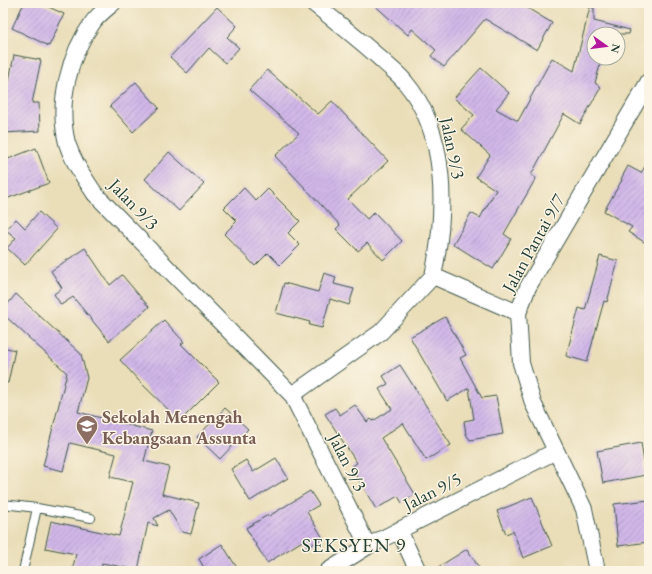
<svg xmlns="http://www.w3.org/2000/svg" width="652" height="574" viewBox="0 0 652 574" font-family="'EB Garamond',serif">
<defs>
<pattern id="building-hatch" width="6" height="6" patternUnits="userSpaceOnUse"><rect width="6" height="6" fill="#d1b7e9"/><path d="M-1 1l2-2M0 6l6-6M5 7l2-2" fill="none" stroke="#a996be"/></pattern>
</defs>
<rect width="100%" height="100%" fill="#fcf5e5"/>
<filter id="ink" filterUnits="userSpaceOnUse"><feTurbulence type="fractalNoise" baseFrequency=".025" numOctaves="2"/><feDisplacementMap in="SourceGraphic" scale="8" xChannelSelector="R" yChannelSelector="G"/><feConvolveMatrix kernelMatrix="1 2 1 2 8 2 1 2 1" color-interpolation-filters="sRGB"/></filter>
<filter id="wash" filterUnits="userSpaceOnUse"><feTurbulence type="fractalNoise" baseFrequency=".012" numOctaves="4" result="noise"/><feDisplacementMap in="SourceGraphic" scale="16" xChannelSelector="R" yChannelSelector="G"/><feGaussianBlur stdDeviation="0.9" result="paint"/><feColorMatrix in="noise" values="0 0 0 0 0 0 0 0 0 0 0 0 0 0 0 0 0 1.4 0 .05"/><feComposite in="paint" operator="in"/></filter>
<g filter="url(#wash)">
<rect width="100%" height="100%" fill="#eadeb9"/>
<g id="blocks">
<!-- building -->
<path fill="url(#building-hatch)" d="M24,3H40L64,14L49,46L12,28Z
M372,3H519L552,23L537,50L485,19L444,67L431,56L436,50L412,29L408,35Z
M217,7L237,26L227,37L239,48L225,63L209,48L187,73L170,57Z
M590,7L594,8V21L630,30L629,34H594V58H602L595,83L601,87L580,124L564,114L531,175L536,178L504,234L511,239L493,269L453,244L471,213L480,218L496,190L476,177L490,155L461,129L474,115L454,98L481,68L509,93L496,109L518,121L552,58L574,71Z
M14,55L41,60L32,103H39L40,131L3,133V96H6Z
M267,70L318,114L332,101L388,161L348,199L367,219L374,212L402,241L383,260L367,243L358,251L336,229L340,225L275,156L299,133L249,90Z
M136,82L159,108L133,132L110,106Z
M36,148L49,183L3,200V161Z
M169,152L204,184L179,211L145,179Z
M649,160V245L628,232L632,227L604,211L622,180L621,179L628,166L641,173Z
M244,188L256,201L268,189L300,221L288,233L300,245L280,265L268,253L255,266L224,234L237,221L224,208Z
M39,212L57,229L25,265L7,248L16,238L6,230L16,219L25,228Z
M85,248L110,285L122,275L149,307L109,341L73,297L61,305L54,294L62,288L51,271Z
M600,256L618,261L607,302L604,301L587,362L566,356L579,308L585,310Z
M324,273L336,277L334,284L354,289L349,305L330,299L322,328L309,325L310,322L276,313L284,283L318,292Z
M16,294L81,354L87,378L78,412L152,431L144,461L169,467L162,494L199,503L191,534L182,532L169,510L154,518L158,526L148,523L138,570L102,563L101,571H72L76,554L45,548L51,521L119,536L133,482L110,477L116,454L70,443L63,471L43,466L67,373L3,314V310Z
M445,317L466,355L460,358L482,398L496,396L503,434L470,440L466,434L464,421L474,419L469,388L447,401L410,337Z
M164,320L184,342L181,344L219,382L180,421L140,382L120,360Z
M3,347L15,350L8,383L3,382Z
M400,365L451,445L426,460L403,423L381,438L415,494L402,503L398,496L376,509L351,467L357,463L325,414L335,408L340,415L355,405L367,422L371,419L373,421L392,409L379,389L388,384L383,376Z
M225,408L248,429L220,459L197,437Z
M641,443L646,475L603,483L597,451Z
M276,458L288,478L250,501L231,469L246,460L253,472Z
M310,491L319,505L307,512L323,538L308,547L304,540L267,563L246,528L268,515L269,516Z
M532,497L552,546L523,558L513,531L506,534L497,511Z
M649,500V542L618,546L614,504Z
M222,544L239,571H206L199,559Z
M467,549L481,571H432Z"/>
</g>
</g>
<g filter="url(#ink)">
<use href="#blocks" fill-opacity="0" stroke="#3d5548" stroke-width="1"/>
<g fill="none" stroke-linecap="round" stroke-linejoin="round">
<!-- lane casing -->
<g stroke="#3d5548" stroke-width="10">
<path id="lane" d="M3,504L37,508
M23,571L37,508L91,518"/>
</g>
<!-- street casing -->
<g stroke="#3d5548" stroke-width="18">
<path id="street" d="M113,3C106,9 98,15 93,22C69,55 57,103 67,143C73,162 84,177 95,194L292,395L368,546
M313,3C337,22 361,41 383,61C390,68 399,74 405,82C449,134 446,214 433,276L518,313
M292,395L381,332L433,276
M399,530L418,571
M328,571L368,546L556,451
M597,571L584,509L533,403L521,363L518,313L528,287L649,81"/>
</g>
<!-- path -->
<path stroke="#3d5548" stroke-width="2.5" stroke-dasharray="3 3" stroke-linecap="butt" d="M645,3L649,6"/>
<!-- lane -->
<use href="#lane" stroke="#fff" stroke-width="8"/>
<!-- street -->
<use href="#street" stroke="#fff" stroke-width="16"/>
</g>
</g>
<!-- icons -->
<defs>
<g id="school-pin" transform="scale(1.15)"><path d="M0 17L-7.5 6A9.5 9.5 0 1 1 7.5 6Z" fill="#8d6e63" stroke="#fcf5e5"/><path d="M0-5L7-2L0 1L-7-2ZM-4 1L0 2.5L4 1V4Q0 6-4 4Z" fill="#fff"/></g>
</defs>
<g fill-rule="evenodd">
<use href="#school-pin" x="87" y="426"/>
</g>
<g text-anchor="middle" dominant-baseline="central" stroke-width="3" stroke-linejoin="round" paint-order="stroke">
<!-- street labels -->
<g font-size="18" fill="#1f3d34" stroke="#fcf5e5">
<text transform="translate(453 148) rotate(78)">Jalan 9/3</text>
<text transform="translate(134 204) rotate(46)">Jalan 9/3</text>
<text transform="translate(533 243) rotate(-61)">Jalan Pantai 9/7</text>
<text transform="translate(348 462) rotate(63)">Jalan 9/3</text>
<text transform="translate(432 491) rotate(-27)">Jalan 9/5</text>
</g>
<!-- education labels -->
<g font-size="18" font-weight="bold" fill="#785e54" stroke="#fcf5e5" text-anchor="start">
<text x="102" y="416">Sekolah Menengah<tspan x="102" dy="21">Kebangsaan Assunta</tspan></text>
</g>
<!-- quarter labels -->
<g font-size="20" letter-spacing="1" fill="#1f3d34" stroke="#fcf5e5">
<text x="354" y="545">SEKSYEN 9</text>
</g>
</g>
<!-- margin -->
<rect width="652" height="574" fill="none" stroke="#fcf5e5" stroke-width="16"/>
<!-- north arrow -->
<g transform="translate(606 46) rotate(104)"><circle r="19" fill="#fcf5e5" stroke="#a4ab9e"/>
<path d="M0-3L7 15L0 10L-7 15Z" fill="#b5179e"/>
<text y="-6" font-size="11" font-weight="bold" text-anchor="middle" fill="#1f3d34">N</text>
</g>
</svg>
